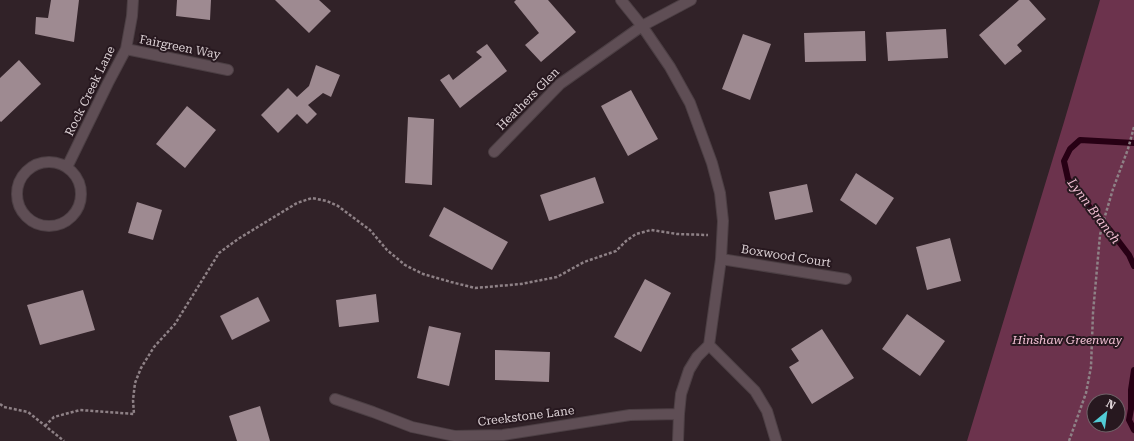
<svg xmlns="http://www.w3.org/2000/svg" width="1134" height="441" viewBox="0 0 1134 441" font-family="'Roboto Serif',serif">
<rect width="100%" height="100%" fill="#312228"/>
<!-- green -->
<path fill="#6c334d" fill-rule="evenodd" d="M1100,0H1134V441H967L1064,122ZM1094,401H1118V425H1094Z"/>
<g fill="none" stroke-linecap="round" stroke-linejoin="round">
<!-- stream -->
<path stroke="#270014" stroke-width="6" d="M1134,143L1080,140L1070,149L1064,161L1068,179L1087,203L1094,214L1110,230L1129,255L1134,266
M1134,370L1131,390V409L1129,420L1134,430"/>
</g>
<!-- building -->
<path fill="#9e8a91" d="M51,0H79L74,42L35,34L36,17L48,18Z
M177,0H211L210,20L176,16Z
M275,0H319L331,11L309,33Z
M516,0H548L576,32L541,62L525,45L539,33L514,2Z
M1019,0H1029L1046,19L1017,45L1022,51L1005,65L979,35Z
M946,29L948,58L888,61L886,32Z
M865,31L866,61L805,62L804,33Z
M743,34L771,44L750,100L722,89Z
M487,44L507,71L460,108L440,80L449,74L453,80L482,57L476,52Z
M19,60L41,84L1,122L0,121V78Z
M316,65L340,75L331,97L323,93L308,105L317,114L307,124L297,114L278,133L261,115L288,88L297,97L309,86Z
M631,90L658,139L628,156L601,106Z
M187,106L216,130L185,168L156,144Z
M408,117L434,119L432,185L405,183Z
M856,173L894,198L876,225L840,200Z
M595,177L604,203L549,221L540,195Z
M807,184L813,212L775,220L769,192Z
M137,202L162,210L153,240L128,233Z
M444,207L508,242L492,270L429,236Z
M950,238L961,281L927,290L916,247Z
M645,279L671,293L641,352L614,337Z
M83,290L95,330L40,345L27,305Z
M376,294L379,322L339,327L336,300Z
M258,297L270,321L232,340L220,316Z
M907,314L945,341L920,376L882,349Z
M429,326L461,333L449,386L417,378Z
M822,329L854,378L812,404L789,367L799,361L791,349Z
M495,350L550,352L549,382L495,380Z
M260,406L270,441H237L229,416Z"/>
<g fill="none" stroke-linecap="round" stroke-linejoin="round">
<!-- minor casing -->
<g stroke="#4c3f44" stroke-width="12">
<path id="minor" d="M621,0L642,26L670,67L690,103L712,163L720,193L723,221L721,259L709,345L697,357L689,370L681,394L679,414L678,441
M126,49L228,70
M494,152L560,84L642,26L691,0
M17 194a32 32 0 1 1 64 0a32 32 0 1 1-64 0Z
M67,167L108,83L126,49L132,16L133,0
M721,259L846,279
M709,345L755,391L767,411L776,441
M335,399L373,412L412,427L455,436L503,435L630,415L679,414"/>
</g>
<!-- path -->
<path stroke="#8e8186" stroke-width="2.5" stroke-dasharray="3 2" stroke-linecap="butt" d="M0,404L4,407L28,412L64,441
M45,426L54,417L80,410L134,414L133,400L135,383L141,368L154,347L175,324L219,253L238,239L297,203L312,198L327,201L338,206L370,230L387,250L405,265L423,274L451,282L475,288L521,284L557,277L584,262L616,251L626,241L636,234L651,230L677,234L708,235
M1069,441L1086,393L1091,367L1093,313L1100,235L1105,216L1113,189L1128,149L1134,127"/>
<!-- minor -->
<use href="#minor" stroke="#5f4e55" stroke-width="10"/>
</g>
<g text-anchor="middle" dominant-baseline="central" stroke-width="4" stroke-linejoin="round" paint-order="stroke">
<!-- street labels -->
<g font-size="12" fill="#ded3d7" stroke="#27181f">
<text transform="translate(180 47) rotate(11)">Fairgreen Way</text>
<text transform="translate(90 91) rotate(-64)">Rock Creek Lane</text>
<text transform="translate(528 99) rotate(-45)">Heathers Glen</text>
<text transform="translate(786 256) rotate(9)">Boxwood Court</text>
<text transform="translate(526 416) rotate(-7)">Creekstone Lane</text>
</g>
<!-- park labels -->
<g font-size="12" font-style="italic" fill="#f3c1d5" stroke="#27181f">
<text x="1067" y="340">Hinshaw Greenway</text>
</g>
<!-- water labels -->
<g font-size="13" font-style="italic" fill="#f0bed2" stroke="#27181f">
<text transform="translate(1094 211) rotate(53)">Lynn Branch</text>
</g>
</g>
<!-- north arrow -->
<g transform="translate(1106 413) rotate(29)"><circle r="19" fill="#27181f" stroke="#706369"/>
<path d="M0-3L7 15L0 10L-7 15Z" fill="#52ccd6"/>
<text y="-6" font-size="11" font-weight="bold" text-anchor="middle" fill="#ded3d7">N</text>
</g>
</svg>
